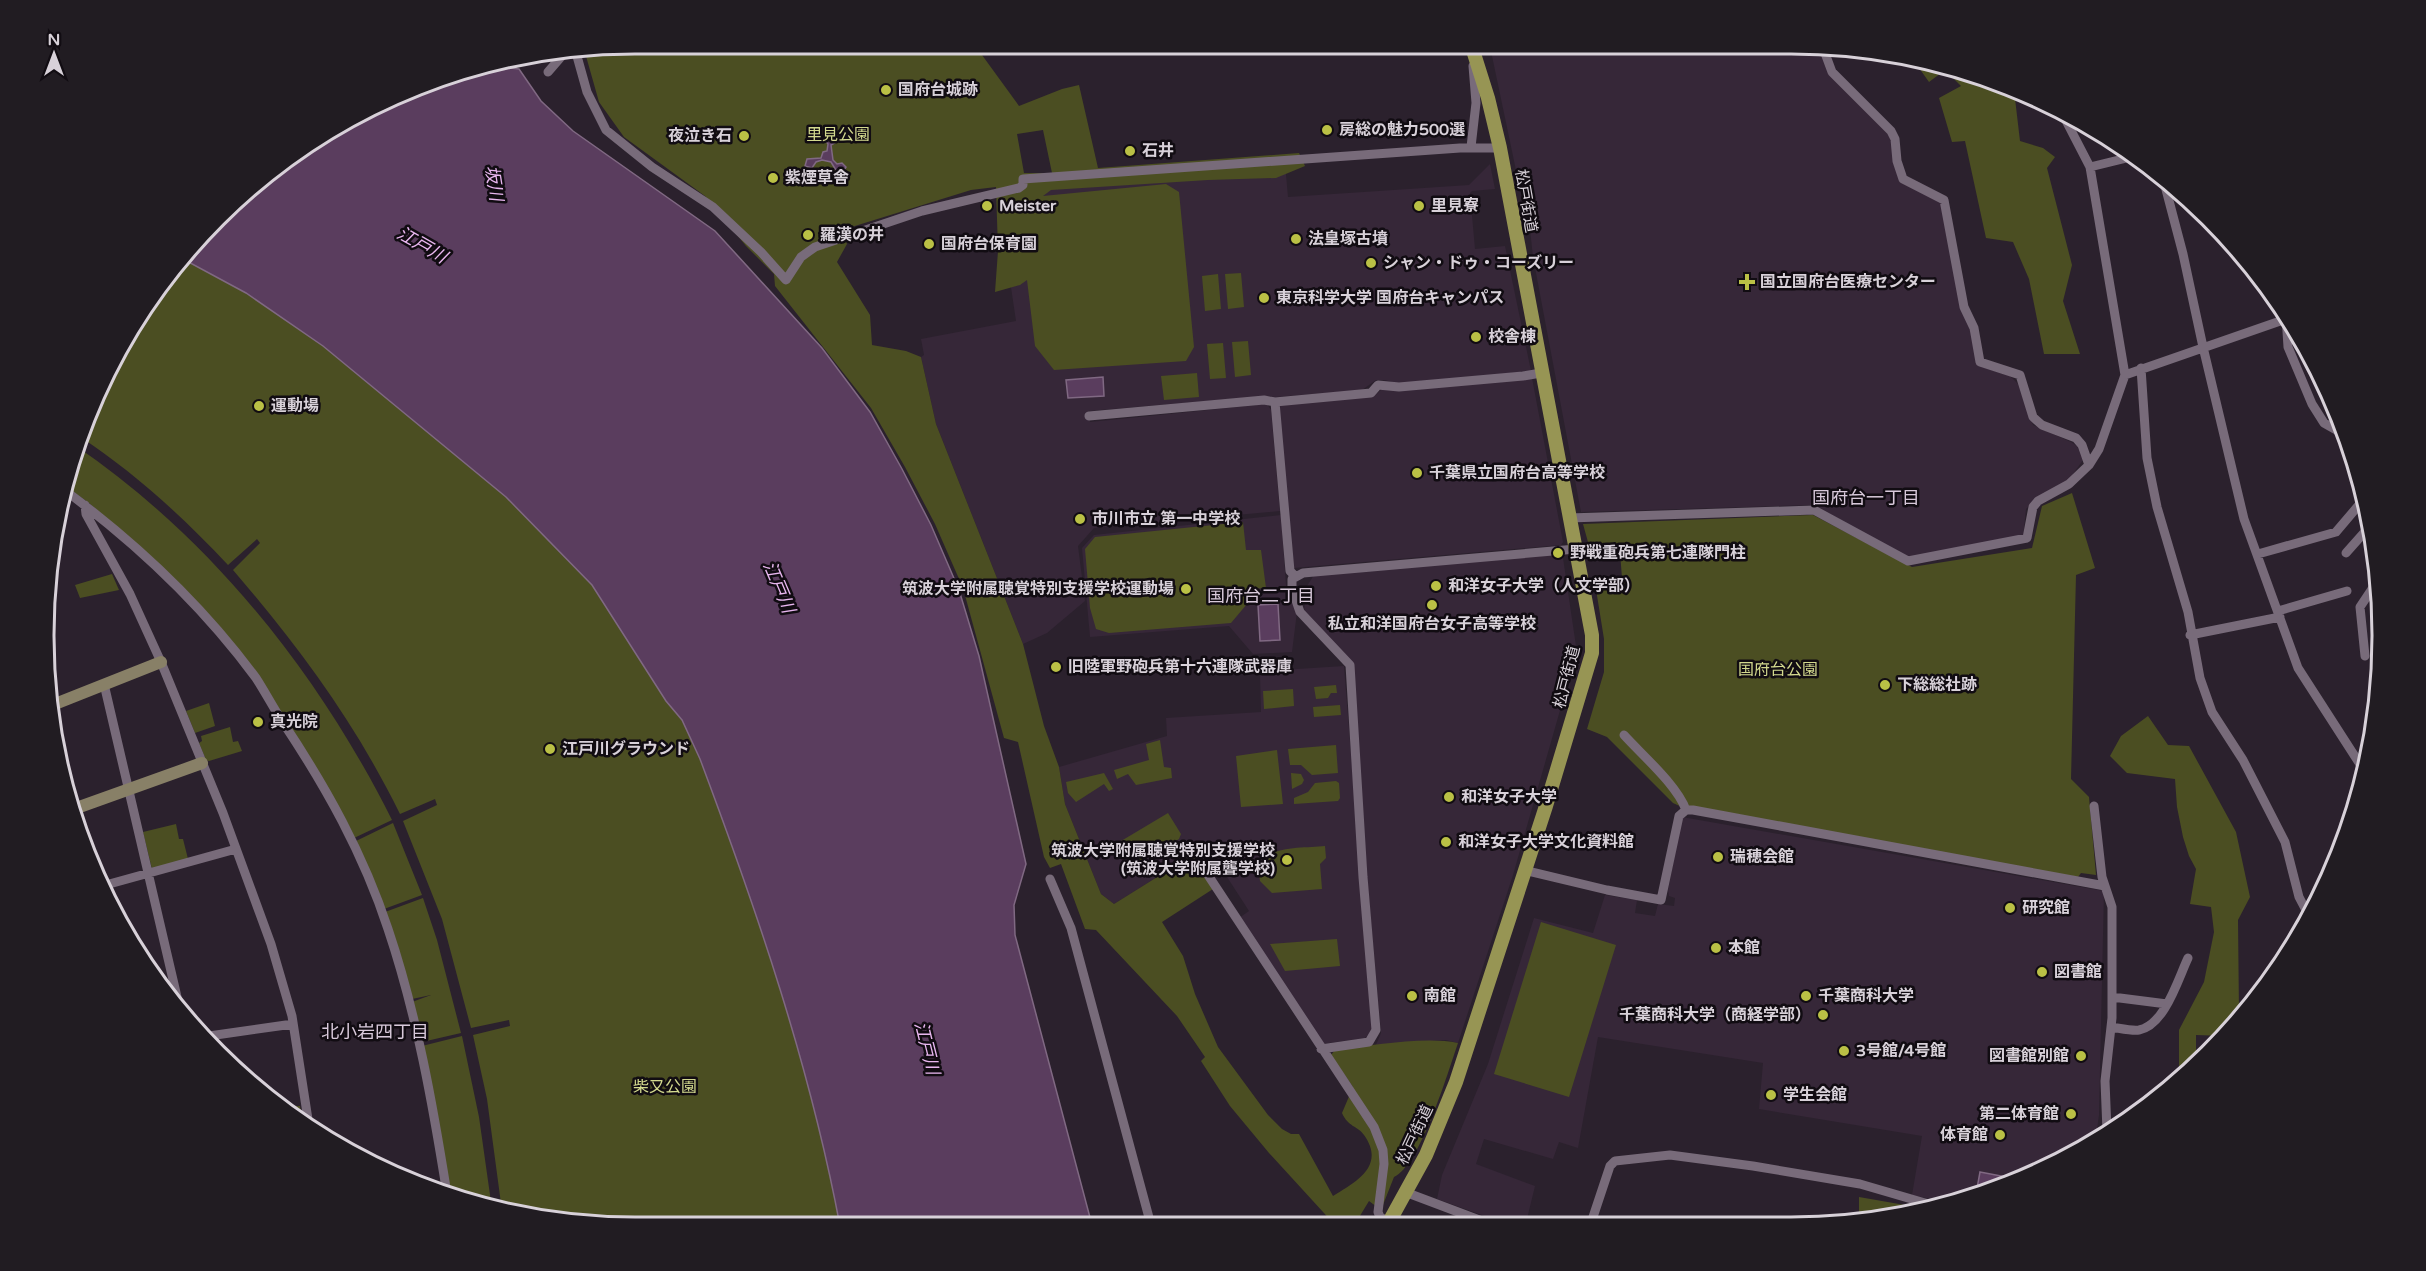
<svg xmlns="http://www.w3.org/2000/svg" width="2426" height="1271" viewBox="0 0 2426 1271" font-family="'Varela Round','Noto Sans JP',sans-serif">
<rect width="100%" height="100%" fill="#2b212d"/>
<!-- built -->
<path fill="#362738" d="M1492,44L1818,45L1829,74L1888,132L1892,141L1898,177L1941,201L1979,366L2010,376L2018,384L2033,425L2071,442L2077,446L2083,460L2068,481L2038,497L2026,509L2023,539L1906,558L1815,505L1581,512L1533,257L1527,202L1517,175L1492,56Z
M1285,163L1288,197L1469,185L1490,164L1495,189L1472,191L1470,193L1475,249L1505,246L1531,371L1399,384L1385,380H1376L1362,390L1276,397L1265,396L1089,411L1090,422L1267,404L1271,410L1280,511L1094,528L1078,546L1085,601L1047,633L1023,644L936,424L921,357L924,355L921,339L1016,321L1000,213L1030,191Z
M1532,378L1563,542L1561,545L1294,568L1277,404L1374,396L1381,390Z
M1281,515L1286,585L1290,600L1297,612L1292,652L1253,654L1229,626L1090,637L1082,548L1094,535Z
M1552,555L1563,558L1576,646L1565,693L1513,875L1458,1043L1446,1040L1376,1045L1381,1033L1367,876L1353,665L1304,611L1307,586L1314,575Z
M1344,666L1373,1030L1365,1038L1322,1044L1239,918L1249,911L1207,846L1114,904L1101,894L1065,804L1059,767L1167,736L1166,718L1261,712L1260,675H1264L1267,671Z
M1682,817L2104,891L2099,1115L2096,1137L2017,1183L1945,1202L1912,1195L1922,1136L1759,1109L1763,1063L1598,1037L1578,1148L1559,1142L1553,1159L1484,1139L1476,1164L1535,1186L1526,1223H1504L1437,1199L1442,1175L1488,1064L1534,918L1593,933L1605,895L1637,900L1635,913L1655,916L1658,904L1674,906L1675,898L1669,896L1668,890Z"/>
<!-- green -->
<path fill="#4b4e22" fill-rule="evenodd" d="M636,44H792L791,47L807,44H977L982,55L1019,106L1062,89L1079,85L1098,168L1299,153L1305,166L1276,178L1208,180L1051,190L1043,196L1166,184L1179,192L1194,347L1186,361L1054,370L1035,346L1027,280L1020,285L995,292L998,251L996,187L971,190L842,230L847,244L837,262L870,315L872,345L906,351L921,357L936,424L1023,644L1044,726L1059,767L1065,804L1101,894L1114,904L1194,854L1213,889L1162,922L1183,956L1195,994L1218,1047L1268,1115L1282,1129L1291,1134H1299L1333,1196C1356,1182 1386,1166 1364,1135C1358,1126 1348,1127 1342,1113L1353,1087L1331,1055L1335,1050C1370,1046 1424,1036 1458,1043C1448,1072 1420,1166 1394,1177L1381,1210L1369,1201L1355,1224H1334L1269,1153L1230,1106L1201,1061L1205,1057L1177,1016L1096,930L1085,929L1061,864L1050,868L1044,857L1018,742L1004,738L963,588L935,524L905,467L871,408L775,286L774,274L746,246L705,196L624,137L599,102L584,49ZM1043,130L1052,173H1024L1017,134Z
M1912,58L1944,64L2014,90L2020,141L2043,148L2055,157L2047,168L2072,265L2063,301L2080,354H2044L2029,279L2013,242L1986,238L1965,141L1952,142L1939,98L1961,86L1945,70L1929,82Z
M181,258L246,293L323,346L506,497L592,585L666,700L682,720L700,759C757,911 810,1066 840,1226H597L502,1211L487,1099L473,1035L510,1026L509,1020L471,1028L442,919L403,821L437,805L435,799L400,814C354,721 300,648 233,570L260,543L257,539L228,565C183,517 135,473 79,436L89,409L143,307Z
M1241,273L1244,307L1228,309L1225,274Z
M1218,274L1221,309L1205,311L1202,276Z
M1248,341L1251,375L1235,377L1232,342Z
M1223,343L1226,378L1210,379L1207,344Z
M1197,373L1199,397L1164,400L1161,376Z
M76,446C212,539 319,674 392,820L354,838L259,678L137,545L89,503L63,484Z
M2072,493L2095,568L2076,575L2071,779L2089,797L2096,875L2081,873L2078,877L1686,809L1673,803L1607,737L1587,729L1604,672V639L1595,583L1622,578L1620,552L1591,553L1583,524L1813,515L1912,567L2032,548L2042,506Z
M1243,522L1246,550H1261L1266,588L1250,589L1251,604H1247L1231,623L1109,633L1096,629L1090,608L1085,549L1095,537Z
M112,574L119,590L80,598L75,585Z
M1336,685L1337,693H1331L1328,698L1316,699L1314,687Z
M1293,689L1294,706L1264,709L1263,691Z
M209,703L215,726L195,733L186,711Z
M1340,705L1341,715L1314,717L1313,707Z
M2148,716L2168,745L2189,746L2236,832L2250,897L2238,920L2239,1013L2244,1014L2225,1036L2196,1035V1063L2182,1076L2179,1072V1030L2204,982L2214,932L2211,907L2190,904L2196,869L2189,856L2183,837L2177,807L2175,779L2127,773L2110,756L2121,736Z
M230,727L233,742L238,741L242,751L209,761L206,760L199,743L202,741L201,736Z
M1160,740L1164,767L1171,768L1172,778L1136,785L1128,774L1117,779L1114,770L1149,760L1146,744Z
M1336,745L1338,773L1312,775L1301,765H1290L1288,749Z
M1277,750L1283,804L1241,807L1236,756Z
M1104,773L1113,789L1109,791L1104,784L1076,802L1068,793L1066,782Z
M1291,773L1301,774L1304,780L1302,784L1292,789Z
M1336,781L1339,783L1340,798L1338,801L1294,804V798L1308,792L1315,783Z
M1168,813L1181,834L1179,839L1142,861L1106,850Z
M393,823L422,895L384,909L356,841Z
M176,824L179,839H183L188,859L152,869L143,832Z
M1325,846L1326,858L1320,864L1322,889L1272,893L1260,881C1253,843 1300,849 1325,846Z
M423,898L437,940L461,1033L422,1042L412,1002L431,995L412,999L385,912Z
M1541,922L1616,945L1569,1097L1494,1074Z
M1337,939L1340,966L1285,971L1270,944Z
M462,1036L479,1117L492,1209L450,1195L422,1046Z
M300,1106L302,1122L279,1107Z
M1859,1197L1922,1208L1868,1222H1859Z"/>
<!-- water -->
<path fill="#5a3d5e" stroke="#806983" stroke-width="1.5" d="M481,65L519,69L541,101L573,131L715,231L822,348L870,412L902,469L931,525L959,590L979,656L1026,864L1014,905L1015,935L1092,1225L840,1226C810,1066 757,911 700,759L682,720L666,701L592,585L506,497L323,346L246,293L181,258L191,245C218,219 245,190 275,166C331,122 412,84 481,65Z
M829,134L835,136L836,142L831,145L833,160L837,164L842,163L846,167L843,172H837L831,162L822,160L816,162L812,168L805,166L807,159L821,158L823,152L827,151L828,144L825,140Z
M1103,377L1104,396L1068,398L1066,380Z
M1278,604L1280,640L1260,641L1258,605Z
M1980,1172L2022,1180L1976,1194Z"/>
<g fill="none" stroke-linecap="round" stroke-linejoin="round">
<!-- street -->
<path stroke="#786b7a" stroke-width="9" d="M1822,45L1832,72L1891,131L1895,139L1897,161L1903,179L1944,200L1964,307L1974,328L1980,362L2020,375L2033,417L2042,425L2076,438L2082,445L2089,465
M575,49L587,92L606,130L652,167L713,207L761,252L786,280L801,257L815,247L922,211L1019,188L1023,185V179L1460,148H1500
M548,72L567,50
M1471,147L1476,103L1473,66
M2090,167L2135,156
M2163,178L2183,254L2203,347L2244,519L2298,668L2365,772
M2286,316L2288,347L2312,404L2324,423L2347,436
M2141,368L2147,458L2157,507L2188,612L2200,678L2212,712L2243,760L2285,842L2299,897L2309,916
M2125,375L2286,319L2290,321
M1089,416L1264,400L1275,402
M63,489C135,542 202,605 256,678C265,692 273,707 282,721C326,787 363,853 388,929C417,1015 433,1106 447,1194
M85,505L86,514L130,594L161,662L223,813L271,944L292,1016L309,1126
M1569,518L1814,510L1908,561L2027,538L2033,507L2038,501L2069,484L2089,465L2099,449L2125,375L2090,167L2060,109
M2346,553L2370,526
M2258,554L2336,532L2364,499
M1295,576L1290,571L1275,402L1371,393L1378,385L1399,387L1523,376L1541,373
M2278,611L2347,591
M2190,635L2280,617
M2365,656L2360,607L2378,580
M104,684L181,1014
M1624,735C1642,755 1677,785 1686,810
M2094,806L2102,877L2112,907V1018L2105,1081L2107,1131
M1206,852L1199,857L1206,872L1374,1127L1383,1150L1384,1164L1378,1212L1380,1217L1389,1222
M1524,870L1607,890L1661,900L1679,816L1686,810H1693L2105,886
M1050,879L1071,928L1151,1225
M102,886L236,849
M2112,997L2167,1004
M2111,1027C2119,1028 2131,1031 2139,1030C2165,1025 2178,979 2188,958
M202,1037L293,1024
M1321,1049L1369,1042L1376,1030L1363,877L1350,665L1300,612L1292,589V579L1303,573L1576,549
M1405,1192L1490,1224
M1591,1223L1610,1166L1615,1161L1670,1155L1753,1166L1860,1184L1932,1205"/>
<!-- secondary -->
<path stroke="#888067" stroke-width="12" d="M50,706L161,662
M71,810L202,763"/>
<!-- primary -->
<path stroke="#979554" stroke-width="14" d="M1388,1224L1426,1155L1456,1082L1546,806L1592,653V635L1500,148L1488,98L1471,44"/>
</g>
<!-- markers -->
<g fill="#bac045" stroke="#110c12" stroke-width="2">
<circle cx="886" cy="90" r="6"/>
<circle cx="1327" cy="130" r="6"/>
<circle cx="744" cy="136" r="6"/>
<circle cx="1130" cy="151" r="6"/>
<circle cx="773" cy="178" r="6"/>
<circle cx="987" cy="206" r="6"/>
<circle cx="1419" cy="206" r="6"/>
<circle cx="808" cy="235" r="6"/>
<circle cx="1296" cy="239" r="6"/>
<circle cx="929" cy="244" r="6"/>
<circle cx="1371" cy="263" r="6"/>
<path d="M1744 273h6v6h6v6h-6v6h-6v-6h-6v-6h6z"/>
<circle cx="1264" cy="298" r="6"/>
<circle cx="1476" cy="337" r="6"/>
<circle cx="259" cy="406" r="6"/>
<circle cx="1417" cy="473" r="6"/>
<circle cx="1080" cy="519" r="6"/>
<circle cx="1558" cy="553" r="6"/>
<circle cx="1436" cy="586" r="6"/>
<circle cx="1186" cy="589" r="6"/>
<circle cx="1432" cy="605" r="6"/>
<circle cx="1056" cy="667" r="6"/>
<circle cx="1885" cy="685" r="6"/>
<circle cx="258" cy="722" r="6"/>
<circle cx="550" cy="749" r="6"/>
<circle cx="1449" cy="797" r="6"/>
<circle cx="1446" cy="842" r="6"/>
<circle cx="1718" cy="857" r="6"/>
<circle cx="1287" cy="860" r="6"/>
<circle cx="2010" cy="908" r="6"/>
<circle cx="1716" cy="948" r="6"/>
<circle cx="2042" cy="972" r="6"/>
<circle cx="1412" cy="996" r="6"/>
<circle cx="1806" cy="996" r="6"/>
<circle cx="1823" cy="1015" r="6"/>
<circle cx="1844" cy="1051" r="6"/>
<circle cx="2081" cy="1056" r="6"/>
<circle cx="1771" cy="1095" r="6"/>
<circle cx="2071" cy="1114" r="6"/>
<circle cx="2000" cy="1135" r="6"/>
</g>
<g text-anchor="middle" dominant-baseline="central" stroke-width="5" stroke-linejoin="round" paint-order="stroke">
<!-- poi labels -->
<g font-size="16" font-weight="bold" fill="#d8d1d9" stroke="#110c12" text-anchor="start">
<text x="898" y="90">国府台城跡</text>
<text x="1339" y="130">房総の魅力500選</text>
<text x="732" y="136" text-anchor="end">夜泣き石</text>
<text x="1142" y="151">石井</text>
<text x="785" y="178">紫煙草舎</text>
<text x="999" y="206">Meister</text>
<text x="1431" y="206">里見寮</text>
<text x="820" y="235">羅漢の井</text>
<text x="1308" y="239">法皇塚古墳</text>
<text x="941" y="244">国府台保育園</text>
<text x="1383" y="263">シャン・ドゥ・コーズリー</text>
<text x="1760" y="282">国立国府台医療センター</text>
<text x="1276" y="298">東京科学大学 国府台キャンパス</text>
<text x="1488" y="337">校舎棟</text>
<text x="271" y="406">運動場</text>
<text x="1429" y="473">千葉県立国府台高等学校</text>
<text x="1092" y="519">市川市立 第一中学校</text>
<text x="1570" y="553">野戦重砲兵第七連隊門柱</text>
<text x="1448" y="586">和洋女子大学（人文学部）</text>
<text x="1174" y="589" text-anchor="end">筑波大学附属聴覚特別支援学校運動場</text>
<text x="1432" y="624" text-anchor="middle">私立和洋国府台女子高等学校</text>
<text x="1068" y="667">旧陸軍野砲兵第十六連隊武器庫</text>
<text x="1897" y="685">下総総社跡</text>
<text x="270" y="722">真光院</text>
<text x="562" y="749">江戸川グラウンド</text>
<text x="1461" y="797">和洋女子大学</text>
<text x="1458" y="842">和洋女子大学文化資料館</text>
<text x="1275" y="851" text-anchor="end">筑波大学附属聴覚特別支援学校<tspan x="1275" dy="18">(筑波大学附属聾学校)</tspan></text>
<text x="1730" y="857">瑞穂会館</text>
<text x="2022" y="908">研究館</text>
<text x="1728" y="948">本館</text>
<text x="2054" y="972">図書館</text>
<text x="1424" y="996">南館</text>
<text x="1818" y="996">千葉商科大学</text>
<text x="1811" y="1015" text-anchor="end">千葉商科大学（商経学部）</text>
<text x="1856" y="1051">3号館/4号館</text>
<text x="2069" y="1056" text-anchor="end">図書館別館</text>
<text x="1783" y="1095">学生会館</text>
<text x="2059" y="1114" text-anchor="end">第二体育館</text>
<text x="1988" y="1135" text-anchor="end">体育館</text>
</g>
<!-- park labels -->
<g font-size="16" fill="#d3d98e" stroke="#110c12">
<text x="838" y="135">里見公園</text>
<text x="1778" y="670">国府台公園</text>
<text x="665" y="1087">柴又公園</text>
</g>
<!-- street labels -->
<g font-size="16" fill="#d8d1d9" stroke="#110c12">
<text transform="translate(1526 201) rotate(80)">松戸街道</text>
<text transform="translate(1567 677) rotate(-76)">松戸街道</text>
<text transform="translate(1415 1135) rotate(-65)">松戸街道</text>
</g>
<!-- water labels -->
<g font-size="18" font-style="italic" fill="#e8b6ef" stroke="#110c12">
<text transform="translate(494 183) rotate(81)">坂川</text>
<text transform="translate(422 245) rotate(30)">江戸川</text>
<text transform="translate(779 587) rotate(67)">江戸川</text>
<text transform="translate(927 1048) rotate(76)">江戸川</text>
</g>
<!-- neighbourhood labels -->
<g font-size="18" fill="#d8c9da" stroke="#110c12">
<text x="1866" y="498">国府台一丁目</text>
<text x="1261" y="596">国府台二丁目</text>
<text x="375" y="1032">北小岩四丁目</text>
</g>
</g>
<!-- crop -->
<path d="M0 0H2426V1271H0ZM635 54H1791A581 581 0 0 1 2372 635V636A581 581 0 0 1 1791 1217H635A581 581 0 0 1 54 636V635A581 581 0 0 1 635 54Z" fill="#211c22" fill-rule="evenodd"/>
<path fill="none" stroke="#d8d1d9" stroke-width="3" d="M635 54H1791A581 581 0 0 1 2372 635V636A581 581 0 0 1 1791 1217H635A581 581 0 0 1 54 636V635A581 581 0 0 1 635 54Z"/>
<!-- north arrow -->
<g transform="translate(54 54)" stroke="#110c12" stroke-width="4.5" paint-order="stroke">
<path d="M0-4.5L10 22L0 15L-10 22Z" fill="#d8d1d9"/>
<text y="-9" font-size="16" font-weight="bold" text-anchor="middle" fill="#d8d1d9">N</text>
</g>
</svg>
